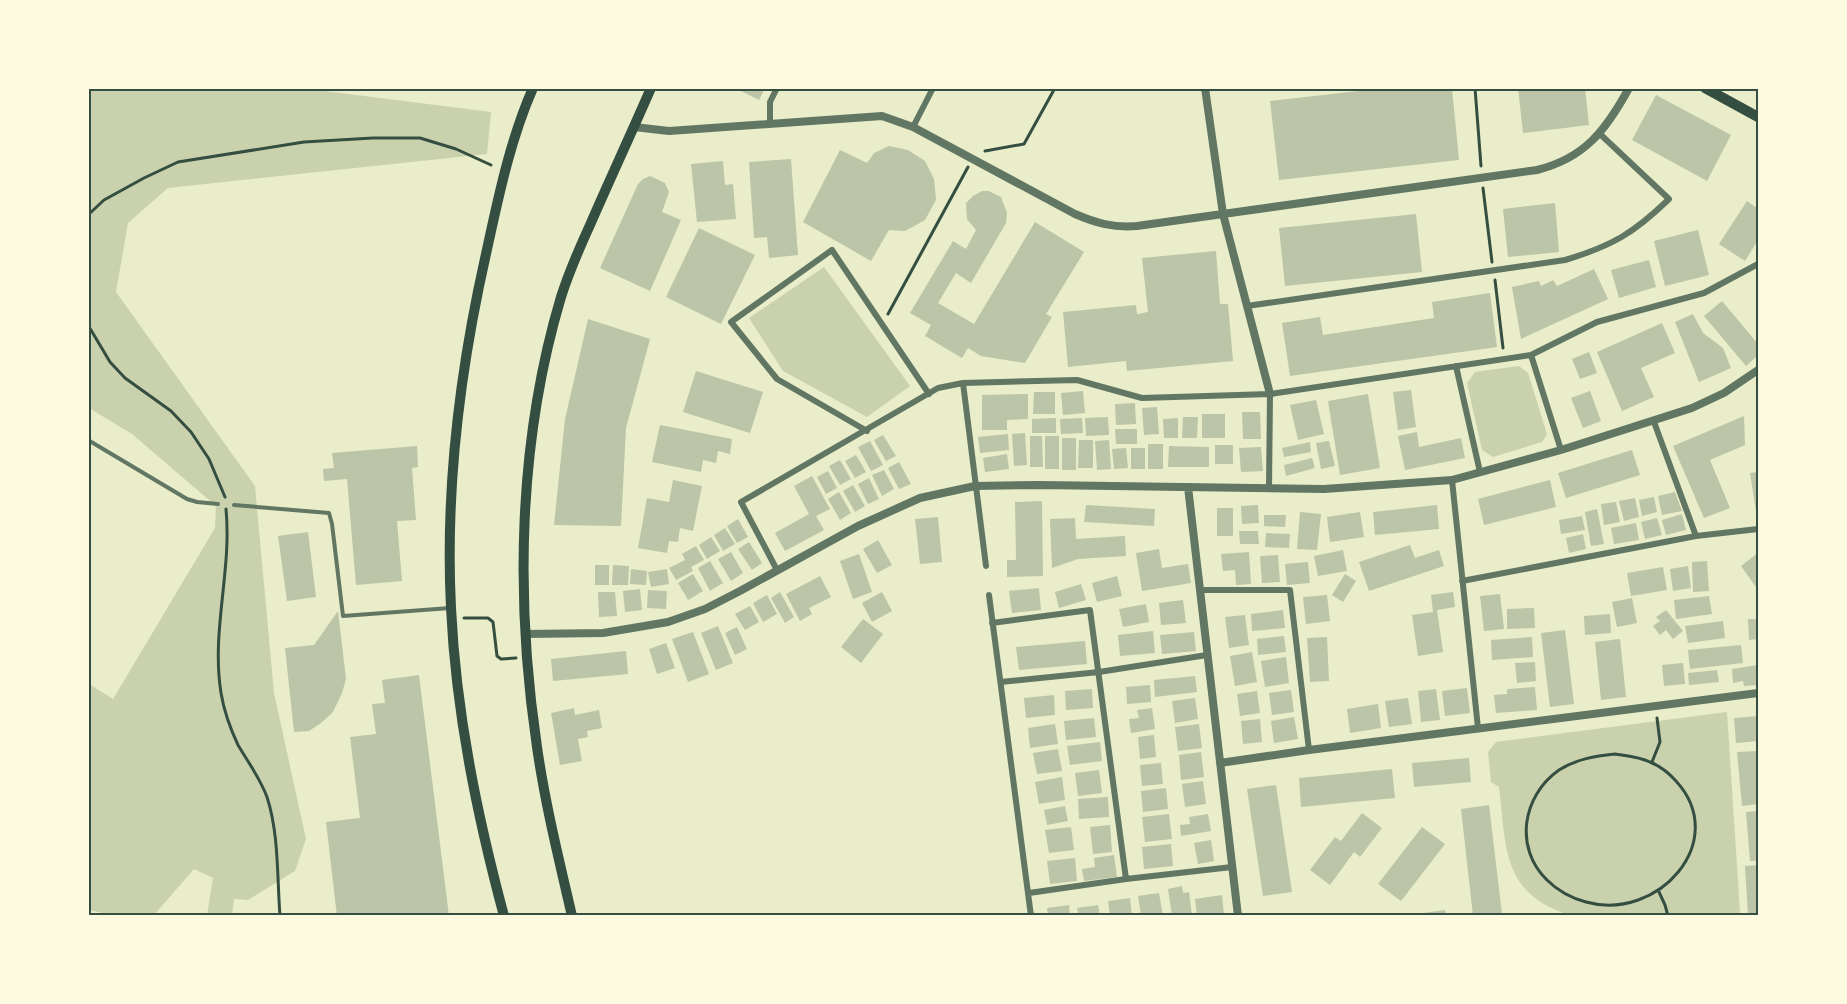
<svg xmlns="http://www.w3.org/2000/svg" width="1847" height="1004" viewBox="0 0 1847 1004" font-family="'DejaVu Sans',sans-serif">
<rect width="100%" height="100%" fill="#e9edc9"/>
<!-- green -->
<path fill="#cad2ad" d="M301,88L491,112L487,154L168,188L128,223L116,292L255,486L274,693L306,839L295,871L248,900L234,899L232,915H207L213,878L194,869L154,915H112L89,910V684L113,699L215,528L216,506L132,434L89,408V89Z
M824,267L910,386L867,417L783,371L749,318Z
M1519,366L1528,373L1547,434L1542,442L1493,457L1482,450L1467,383L1475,372Z
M1727,712L1740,912L1738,915H1570C1502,895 1506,847 1499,787L1491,782L1488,752L1496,742Z"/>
<!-- building -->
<path fill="#bcc5a7" d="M735,88H765L759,100Z
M1385,88H1452L1459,160L1279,180L1270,101Z
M1518,88H1585L1589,125L1523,133Z
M1656,95L1731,135L1707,181L1632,140Z
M889,146L908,150L925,161L934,179L936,200L925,220L905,231L889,230L871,261L803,222L840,150L867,163L874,153Z
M791,159L798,255L769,258L767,237L754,238L749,162Z
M723,161L725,185L733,184L736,219L697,222L691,164Z
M650,176L665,183L669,192L662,212L681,220L650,291L600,268L638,184L643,179Z
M982,191H989L1001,197L1007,213L1006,223L971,283L956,273L938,303L974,324L1035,222L1084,252L1046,314L1052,317L1025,363L981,356L968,348L962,358L925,336L931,325L910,313L953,241L966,249L976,230L967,219L966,203L973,196Z
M1747,201L1757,208L1758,205V240L1745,261L1719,244Z
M1555,203L1559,252L1508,257L1503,209Z
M1416,214L1422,272L1285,286L1279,228Z
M699,228L755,255L721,324L666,297Z
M1698,230L1709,275L1665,286L1654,241Z
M1216,251L1220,304H1228L1233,361L1127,371L1126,361L1068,367L1063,312L1136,305L1137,314L1148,312L1142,258Z
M1649,260L1656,287L1619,298L1611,270Z
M1594,269L1608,299L1521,339L1512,287L1539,281L1541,286L1553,280L1557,286Z
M1490,293L1497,347L1290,376L1282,323L1320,317L1323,335L1434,318L1432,302Z
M1722,301L1758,344V355L1746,366L1704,316Z
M1693,314L1703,333L1723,348L1731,368L1699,382L1675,322Z
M588,319L650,339L626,428L621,526L554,525L565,419Z
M1662,323L1675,353L1641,368L1654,397L1622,411L1597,352Z
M1589,352L1597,373L1580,379L1572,359Z
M696,371L763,392L750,433L683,412Z
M1411,390L1416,427L1398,430L1393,392Z
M1083,391L1085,413L1063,415L1061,393Z
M1590,391L1601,421L1583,428L1571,398Z
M1034,392H1055V414H1033Z
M1028,394V419L1007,420V430H982V395Z
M1368,394L1380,468L1340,475L1328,401Z
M1316,400L1324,434L1298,440L1290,405Z
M1135,403L1136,424L1116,425L1115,404Z
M1157,407L1159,434L1144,435L1142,408Z
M1242,412H1260L1261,439H1243Z
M1202,414H1225V438H1202Z
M1744,416L1745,445L1710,460L1730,508L1704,518L1673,446Z
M1108,417L1109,435L1086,436L1085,418Z
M1183,417H1198L1197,438H1182Z
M1056,418V433H1032V419Z
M1082,418L1083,433L1061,434L1060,419Z
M1178,418V438H1164L1163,419Z
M660,425L732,439L730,454L718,451L716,463L703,460L701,472L652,462Z
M1115,429H1137V444H1116Z
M1417,432L1419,447L1461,438L1465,458L1405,470L1398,436Z
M1025,433L1027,465L1014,466L1012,434Z
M1008,434L1009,450L980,453L978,437Z
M883,435L896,456L886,461L874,440Z
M1030,436H1042L1043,467H1030Z
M1045,436H1059V469H1045Z
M1062,438H1076V470H1062Z
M1079,440H1093V468H1078Z
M1109,440L1111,469L1097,470L1095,441Z
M870,441L883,465L871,471L858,447Z
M1329,441L1335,466L1321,469L1316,443Z
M1310,442L1311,452L1284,457L1282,448Z
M1148,444H1163V469H1148Z
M1215,445H1233V464H1215Z
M417,446L418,467L412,468L416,520L397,521L402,581L356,585L347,479L324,481L323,469L334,468L332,453Z
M1169,446L1209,447V467H1168Z
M1261,447L1263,471L1241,472L1239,448Z
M1126,448L1128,468L1114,469L1112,449Z
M1131,448H1145V469H1131Z
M1632,450L1640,475L1566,498L1558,473Z
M1007,454L1009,469L985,472L983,458Z
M856,455L866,472L855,478L845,461Z
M1312,458L1315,468L1286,476L1284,465Z
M840,460L851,479L840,485L829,466Z
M899,462L911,484L899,489L888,468Z
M884,470L894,489L882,496L872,475Z
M828,471L837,488L826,494L817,477Z
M1758,472V518H1757L1750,473Z
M812,476L830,509L816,516L824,530L785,551L775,533L809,514L794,486Z
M869,478L879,499L868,504L858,484Z
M673,480L702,486L693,531L680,528L678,542L669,541L667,553L638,548L647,498L669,502Z
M1550,480L1556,507L1484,525L1478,499Z
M853,485L865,506L855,512L843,491Z
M839,492L851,513L840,520L828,499Z
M1675,492L1682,511L1662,515L1658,496Z
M1654,497L1657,512L1642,516L1639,500Z
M1635,498L1639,517L1624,521L1619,501Z
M1042,501L1043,576L1007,577V560H1016L1015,502Z
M1616,502L1620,522L1604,525L1601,504Z
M1086,505L1155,509L1154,526L1084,522Z
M1258,505L1259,523L1242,524L1241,506Z
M1437,505L1439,529L1375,535L1373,512Z
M1217,508H1233V536H1217Z
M1597,509L1604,544L1591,546L1585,512Z
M1300,512L1321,514L1317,550L1297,549Z
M1360,512L1364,537L1330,542L1327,517Z
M1682,514L1686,530L1666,535L1662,520Z
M1264,515H1286L1285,527L1264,526Z
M1582,516L1585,530L1561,534L1559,520Z
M938,517L942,562L920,564L915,519Z
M1075,518L1076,539L1125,536L1126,556L1078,559L1052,568L1050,519Z
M1657,518L1662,535L1645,539L1641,522Z
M738,519L748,537L737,543L727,526Z
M1636,523L1639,540L1614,544L1611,528Z
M725,528L735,544L723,551L714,535Z
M1239,531H1258L1259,544H1240Z
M308,532L316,597L287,601L278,536Z
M1266,533L1290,534L1289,548L1265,547Z
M1583,534L1586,549L1569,553L1566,538Z
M711,537L720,551L707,559L699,545Z
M878,540L892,565L877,573L863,549Z
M749,542L762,563L752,570L738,549Z
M1410,545L1415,558L1439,550L1444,566L1369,591L1359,562Z
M696,546L704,560L691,567L693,571L676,580L669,568L685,560L682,554Z
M1159,549L1162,568L1188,564L1191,583L1142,591L1136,553Z
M1343,550L1347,571L1318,576L1314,556Z
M731,552L743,573L731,581L718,559Z
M1249,552L1251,584L1236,585L1235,570L1223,571L1221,554Z
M1758,553V590L1741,566Z
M859,554L872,592L853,599L840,561Z
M1278,555L1280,582L1262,583L1260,556Z
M710,561L723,583L710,591L698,568Z
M1707,561L1709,591L1693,592L1692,562Z
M1308,562L1310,583L1287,585L1285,564Z
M595,565H609V585H595Z
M613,565L629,566L628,585H612Z
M1688,566L1691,588L1673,591L1670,569Z
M1663,567L1667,590L1631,596L1627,573Z
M631,569L647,571L646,585L630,584Z
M667,569L669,584L651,587L648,572Z
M693,574L703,591L688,600L678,583Z
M1345,574L1356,581L1343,602L1332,595Z
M820,576L831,597L809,608L812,614L800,621L786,594Z
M1117,576L1122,596L1097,602L1092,583Z
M1081,584L1086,600L1059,608L1055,592Z
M1039,588L1041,610L1012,613L1009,591Z
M640,589L642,610L625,612L623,591Z
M648,590L667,591L666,609L647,608Z
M598,592H615L617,616L599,617Z
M780,592L794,617L785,623L771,598Z
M882,592L892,611L872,622L862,603Z
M1453,592L1455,607L1437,610L1443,652L1418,656L1412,615L1433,612L1431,595Z
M1500,594L1504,629L1484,631L1480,596Z
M767,595L777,614L763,622L753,603Z
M1327,595L1330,621L1306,624L1303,597Z
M1709,596L1712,614L1676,619L1674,600Z
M1632,598L1637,623L1617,627L1612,602Z
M1183,600L1186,623L1161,625L1159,603Z
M1146,604L1149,622L1123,627L1119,609Z
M750,606L759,622L745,630L735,614Z
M1534,608L1535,628L1507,629V609Z
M1283,610L1285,628L1252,631L1251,614Z
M1666,610L1683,631L1673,639L1666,630L1660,635L1653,626L1660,621L1656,617Z
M338,611L346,679L342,693L333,712L321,723L309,731L294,732L285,648L314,645Z
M1610,614L1611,633L1585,635L1584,616Z
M1245,615L1249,645L1229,648L1225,617Z
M863,619L883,634L861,663L841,647Z
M1748,619H1758V639L1749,640Z
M1723,621L1725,638L1688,643L1685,626Z
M718,626L733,663L716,670L701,633Z
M737,627L747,649L735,655L725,633Z
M1565,630L1574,704L1550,707L1541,633Z
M1153,631L1155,653L1120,656L1118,635Z
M693,632L709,674L688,682L672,639Z
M1194,632L1196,651L1162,654L1160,635Z
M1284,636L1286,652L1258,655L1257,639Z
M1327,637L1329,681L1310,682L1307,638Z
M1532,637L1533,657L1492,660L1491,640Z
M1620,639L1626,697L1601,700L1595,642Z
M1085,641L1087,664L1019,670L1016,647Z
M666,643L675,668L657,674L649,649Z
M1741,645L1743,663L1690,669L1688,650Z
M626,651L628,674L553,681L551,659Z
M1252,652L1257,682L1235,686L1230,656Z
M1286,657L1289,683L1265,687L1261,661Z
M1535,662L1536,681L1517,683L1515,663Z
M1683,663L1685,684L1664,686L1662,665Z
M1758,665V685L1744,686L1743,681L1733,683L1732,669Z
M1717,670L1719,682L1689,685L1688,673Z
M419,675L449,916H337L326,822L360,818L350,737L376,734L372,704L385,703L382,680Z
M1195,676L1197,692L1155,697L1154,680Z
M1150,685L1151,702L1127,704L1126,687Z
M1535,687L1537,710L1496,713L1494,695L1507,694V689Z
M1467,688L1470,713L1445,716L1442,691Z
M1092,689L1093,708L1066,710L1065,691Z
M1436,689L1440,720L1421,722L1418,691Z
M1291,690L1294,712L1272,715L1269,693Z
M1257,691L1260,713L1240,716L1237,694Z
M1054,695L1055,715L1026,718L1024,698Z
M1195,698L1198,719L1175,723L1172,701Z
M1408,698L1412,724L1389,727L1385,701Z
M1378,704L1381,728L1350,733L1347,709Z
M574,708L575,715L599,710L602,728L587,731L588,737L578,739L582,761L560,765L551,713Z
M1152,708L1155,729L1131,733L1129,719L1139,718L1137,710Z
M1758,716V741L1736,743L1734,718Z
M1294,717L1298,739L1274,743L1271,721Z
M1094,718L1096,737L1066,740L1064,721Z
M1260,719L1262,742L1243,744L1241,721Z
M1055,724L1058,744L1030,748L1028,728Z
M1199,724L1202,748L1178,751L1175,727Z
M1154,735L1156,757L1140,759L1138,737Z
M1100,742L1102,761L1070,765L1067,746Z
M1058,749L1062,771L1037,774L1033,753Z
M1758,751V804L1742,806L1737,752Z
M1201,752L1204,777L1181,780L1179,755Z
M1469,758L1471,782L1414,787L1412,763Z
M1161,763L1163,784L1142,786L1140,765Z
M1392,769L1395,798L1301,807L1299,778Z
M1099,770L1102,793L1078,796L1075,773Z
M1062,777L1065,800L1039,804L1035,782Z
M1203,781L1206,804L1185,807L1182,784Z
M1276,785L1292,892L1263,896L1247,789Z
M1166,788L1168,809L1143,812L1141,791Z
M1108,797L1109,817L1079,819L1078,799Z
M1489,805L1502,914L1473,916L1461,809Z
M1065,806L1068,821L1047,825L1044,810Z
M1758,811V861H1750L1746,812Z
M1362,813L1382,828L1360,857L1354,852L1330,885L1310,870L1335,837L1341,841Z
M1169,814L1172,839L1145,842L1142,817Z
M1208,814L1211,831L1181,836L1180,825L1190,824L1189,817Z
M1110,825L1112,852L1093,854L1090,827Z
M1071,827L1074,850L1049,853L1045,830Z
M1422,827L1445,844L1401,901L1378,884Z
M1211,840L1214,861L1198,864L1194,843Z
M1171,844L1173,866L1144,869L1142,847Z
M1114,855L1117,877L1084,881L1082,869L1095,867L1094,858Z
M1075,858L1077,881L1050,884L1047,861Z
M1758,865V915L1748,916L1745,866Z
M1182,886L1183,893L1189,892L1192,916H1172L1168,889Z
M1159,893L1163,916H1141L1138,896Z
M1222,895L1224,915L1197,916L1195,899Z
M1130,898L1132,916H1110L1108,901Z
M1069,905L1070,916H1048L1047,908Z
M1098,905L1100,916H1079L1077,908Z
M1445,910L1446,916H1416V914Z"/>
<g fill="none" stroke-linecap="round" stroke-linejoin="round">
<!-- path -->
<path stroke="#344e41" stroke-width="3" d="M1475,88L1481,166
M985,151L1024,144L1055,88
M1483,188L1492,262
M88,215L104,200L144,178L178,162L304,142L373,138H420L456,149L491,165
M1495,280L1503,348
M888,314L968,167
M88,325L110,362L125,378L171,411L191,432L209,459L225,497
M226,509C232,571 211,631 221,693C224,711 230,728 238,745C248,762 260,778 267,797C279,834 277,877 280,916
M464,618H488L493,622L497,656L501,659L516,658
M1615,754C1627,756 1639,757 1650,762C1660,766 1669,773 1676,781C1731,841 1658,922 1586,902C1571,898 1558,891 1547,880C1514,848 1522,796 1559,770C1576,759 1596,756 1615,754Z
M1652,762L1660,742L1657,718
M1659,892L1665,905L1668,916"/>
<!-- service -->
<path stroke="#617663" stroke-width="4" d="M88,440L187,499L197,502L218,504
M234,505L329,513L332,524L343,616L450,608"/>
<!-- minor -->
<path stroke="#617663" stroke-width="6" d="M770,123V102L777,88
M913,127L933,88
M1247,306L1565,260C1612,246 1634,233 1669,199L1600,134
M1531,355L1561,450
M1456,366L1480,472
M963,383L986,566
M1654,422L1696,536
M867,431L777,379L731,322L832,250L929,394
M1452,480L1478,728
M1269,489L1270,394
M777,570L741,502L938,388L963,383L1077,380L1142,398L1270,394L1531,355L1597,322L1704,293L1758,264
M1462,581L1696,536L1758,529
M1200,590H1290L1309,750
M989,595L1031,916
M992,623L1090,610L1126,879
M1001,682L1099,672L1207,655
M1029,893L1126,879L1232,867"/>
<!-- tertiary -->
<path stroke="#617663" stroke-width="8" d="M1205,88L1223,214L1270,394
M634,127L669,131L882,116L913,127L1075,214C1096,223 1113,228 1137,226L1537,170C1585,158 1606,130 1629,88
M1188,487L1238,916
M526,634L603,633L668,622L705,609L740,591L858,526L920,498L975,486L1040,485L1324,489L1452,480L1561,450L1692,408L1724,393L1758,370
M1220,763L1309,750L1758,693"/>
<!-- primary -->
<path stroke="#344e41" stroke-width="10" d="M1705,88L1758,117
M504,916C477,815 456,713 451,608C445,490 460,369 486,254C498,199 510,140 533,88
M572,916C559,860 545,803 537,747C515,598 518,441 561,297C569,272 579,249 590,225C610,179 631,134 651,88"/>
</g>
<!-- border -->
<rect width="1847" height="1004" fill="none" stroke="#fefae0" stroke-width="180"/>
<rect x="90" y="90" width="1667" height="824" fill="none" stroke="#344e41" stroke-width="2"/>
</svg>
